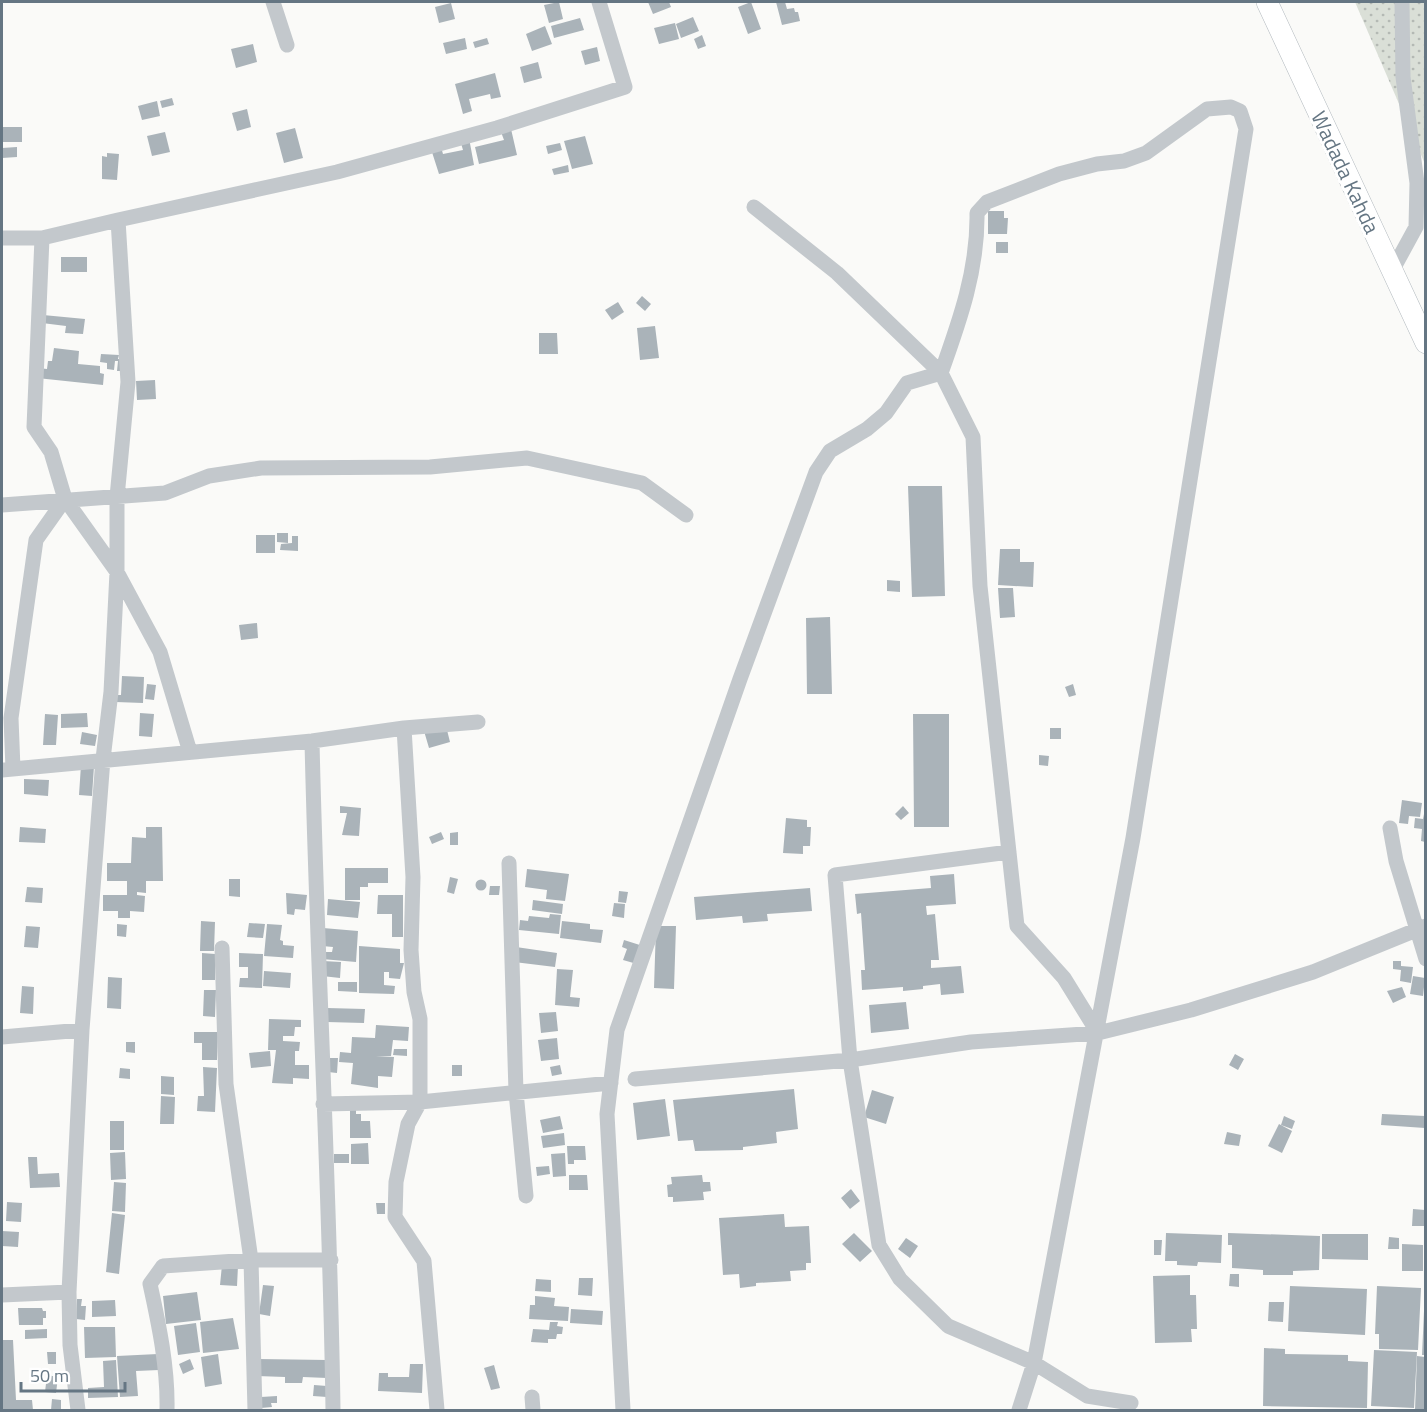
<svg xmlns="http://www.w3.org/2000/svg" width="1427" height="1412" viewBox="0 0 1427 1412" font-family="'Titillium Web',sans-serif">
<defs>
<pattern id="grass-dots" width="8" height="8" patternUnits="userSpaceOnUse" patternTransform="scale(1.5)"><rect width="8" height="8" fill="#dadfd7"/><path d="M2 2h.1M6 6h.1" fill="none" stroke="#b4b9b4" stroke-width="1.8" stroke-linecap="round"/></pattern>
</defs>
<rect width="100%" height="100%" fill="#fafaf8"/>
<!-- grass -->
<path fill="url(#grass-dots)" d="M1355,2H1425V164Z"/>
<!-- building -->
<path fill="#aab3b9" d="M559,2L563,19L549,23L544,5Z
M648,2H669L671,7L653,14Z
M751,2L761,29L748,34L738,7Z
M776,2H785L787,9L794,8L795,12H798L800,21L782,25Z
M451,3L455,19L439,23L435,7Z
M693,17L699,31L681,38L676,24Z
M580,18L584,30L554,38L551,26Z
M675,23L679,39L659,44L654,28Z
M545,26L552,44L532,51L526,34Z
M702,35L706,46L698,49L694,39Z
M465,38L467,49L446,54L443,43Z
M487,38L489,44L475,48L473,42Z
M253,44L257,62L236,68L231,49Z
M597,47L600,61L585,65L581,51Z
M538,62L542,78L524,83L520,67Z
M495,73L501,97L491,99L490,94L469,99L472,111L463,114L455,84Z
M172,98L174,105L162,108L160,101Z
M157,101L160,116L142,120L138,106Z
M247,109L251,127L237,131L232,113Z
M2,127H22V142H2Z
M295,128L303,158L284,163L276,133Z
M511,129L517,155L479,164L475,147L504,140L501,132Z
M165,132L170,152L152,156L147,136Z
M585,136L593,164L572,169L564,141Z
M469,138L474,165L439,174L431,149L441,147L443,154L463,150L460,140Z
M560,143L562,150L548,154L546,146Z
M17,147V157L2,158V148Z
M107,153L119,154L117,180L102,179V156L107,157Z
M568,165L569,172L554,175L552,169Z
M988,211H1004V218H1008L1007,234H988Z
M996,242H1008V253H996Z
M61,257H87V272H61Z
M642,296L651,304L645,311L636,303Z
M618,302L624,312L612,320L605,310Z
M43,315L85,319L83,334L65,333L66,326L42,323Z
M655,326L659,358L640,360L637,328Z
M539,333H557L558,354H539Z
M54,348L79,351L78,364L100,366V373L104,374L103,385L37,378L38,368L47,369L48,361H52Z
M101,354L119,355L118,359L126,360L125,371H117L118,361H115L114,370L107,369V363L100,362Z
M155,380L156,399L137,400L136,381Z
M908,486H942L945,596L912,597Z
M277,533H288V543L277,542Z
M256,535H275V553H256Z
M292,536H298V551L280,550L281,544L292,543Z
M1000,549H1020V562H1034L1033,587L998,585Z
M887,580L900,581V592L887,591Z
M998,588H1013L1015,617L1000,618Z
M830,617L832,694H807L806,618Z
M257,623L258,638L241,640L239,625Z
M122,676L144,677L143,703L116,702L117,695H121Z
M147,684L156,685L154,700L145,699Z
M1073,684L1076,695L1069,697L1065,687Z
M87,713L88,727L61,728V714Z
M140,713L154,714L152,737L139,736Z
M45,714L58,715L56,745H43Z
M913,714H949V827H914Z
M446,726L450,742L429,748L424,731Z
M1050,728H1061V739H1050Z
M82,732L97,735L95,746L80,744Z
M1039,755L1049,756L1048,766L1039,765Z
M81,765L94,766L92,796L79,795Z
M24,779L49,780L48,796L24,794Z
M1402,800L1422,803L1420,817L1409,816L1408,824L1399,823Z
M340,806L361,808L359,836L342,835L347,813H340Z
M903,806L909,813L901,820L895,814Z
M1424,814H1425V842L1421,841L1422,829L1414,828L1415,818L1423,819Z
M786,818L807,820V827H811L810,846H803V854L783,853Z
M20,827L46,829L45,843L19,842Z
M146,827H162L163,881H146V893L137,892V895L145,896L144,912L130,911V918H118V911H103V895H127V881H107V863H131L132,837L146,838Z
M441,832L444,839L432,844L429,837Z
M458,832V845H450V833Z
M345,868H388V883H368V887H360V900H345Z
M527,869L569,874L565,901L546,899L547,890L525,887Z
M954,874L956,904L926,906L927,915L935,914L939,960H931V968L961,966L964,993L941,995L940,984L923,986V989L903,991V987L862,990L861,970H865L861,913L857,914L855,894L931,888L930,876Z
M450,877L458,879L454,894L447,892Z
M229,879H240V897L229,896Z
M475.5 885a5.5 5.5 0 1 1 11 0a5.5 5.5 0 1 1-11 0Z
M490,886H500L499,895H489Z
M27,887L43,888L42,903L25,902Z
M810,888L812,911L767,914L768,921L743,923L742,916L696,920L694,897Z
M619,891L628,892L626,903L618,902Z
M286,893L307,895L305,910L295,909L294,915L287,914Z
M378,895H403V937H392V914H377Z
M328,899L360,902L358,918L327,915Z
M533,900L563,904L562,914L532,910Z
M614,903L625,904L624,918L612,916Z
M550,914L561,915L559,934L519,930L520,920L528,921L529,916L549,918Z
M201,921L215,922L214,951H200Z
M562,921L590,924V929L603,930L601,943L560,938Z
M249,923L265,924L263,938L247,937Z
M117,924L127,925L126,937L117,936Z
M267,924L282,925L280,940L283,941V945L294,946L293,958L264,956Z
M26,926L40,927L38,948L24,947Z
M656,926H676L674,989L654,988Z
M323,928L358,931L356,962L322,959V952H332L333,947L322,946Z
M624,940L643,946L637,964L623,960L627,949L622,947Z
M359,946L400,949V963H404L400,979L389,978V972H384V985L395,986L394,994L359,993Z
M516,947L557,953L555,967L514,962Z
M202,953L215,954V980H202Z
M239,953L263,954L262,988L239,987L240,978H248V967H239Z
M323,961L341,962L340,978L322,976Z
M1393,961H1401V966L1413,967L1411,983L1400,981L1401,970L1393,969Z
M557,969L573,970L570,997L580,998L579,1007L555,1005Z
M264,971L291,973L290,988L263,986Z
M1413,976L1425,978L1423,996L1410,994Z
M108,977L122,978L121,1009L107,1008Z
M338,982H357V992L338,991Z
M22,986L34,987L33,1014L20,1013Z
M1402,987L1406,997L1393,1003L1387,991Z
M204,990H216L215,1017L203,1016Z
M906,1002L909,1029L871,1033L869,1005Z
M327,1008L365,1009L364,1023L327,1022Z
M556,1012L558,1031L541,1033L539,1013Z
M269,1019L301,1020V1027H295L294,1036H283V1041L300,1042L299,1051H295V1065H309V1079L293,1078V1084L272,1083L276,1050H268Z
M376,1025L409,1027L408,1041L393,1040L391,1056H376L394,1057L392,1077L378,1076V1088L351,1084L353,1063L339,1062L340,1052L351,1053L352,1037L375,1038Z
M194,1032H218L217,1060H202V1043H194Z
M557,1038L559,1059L541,1061L538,1040Z
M126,1042H135V1053L126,1052Z
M394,1049H407V1056L393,1055Z
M270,1051L271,1066L251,1068L249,1053Z
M1235,1054L1244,1059L1238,1070L1229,1065Z
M329,1058H338L337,1073L328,1072Z
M452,1065H462V1076H452Z
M560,1065L562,1074L552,1076L550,1067Z
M203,1067L217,1068L215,1112L197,1111L198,1096H204Z
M120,1068L130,1069V1079L119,1078Z
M161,1076L174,1077V1095L161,1094Z
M794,1089L798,1129L776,1132L777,1143L743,1147V1150L695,1151L693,1140L678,1141L673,1100Z
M872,1090L894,1097L886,1124L864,1117Z
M161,1096L175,1097L174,1124H160Z
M665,1099L670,1136L637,1140L633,1103Z
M350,1108H356V1114H361V1121H370L371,1138H350Z
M1382,1114L1425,1116V1128L1381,1125Z
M560,1116L563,1129L543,1133L540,1120Z
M1284,1116L1295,1121L1292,1129L1281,1125Z
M110,1121H124V1150H110Z
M1279,1124L1292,1131L1282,1153L1268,1146Z
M1227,1132L1241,1135L1239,1146L1224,1144Z
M564,1133L565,1145L543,1148L541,1136Z
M368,1143L369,1164H351V1144Z
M567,1146H585L586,1160H574V1164H568Z
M125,1152L126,1179L111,1180L110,1153Z
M565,1153L566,1176L553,1177L551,1154Z
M334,1154H349V1163H334Z
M28,1157H37L38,1174L59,1173L60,1187L30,1188Z
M549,1166L550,1174L537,1176L536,1167Z
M569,1175H587L588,1190H569Z
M702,1175L703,1182H710L711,1191L703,1192L704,1200L673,1202V1197H668L667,1185L672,1184L671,1177Z
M114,1182L126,1183L125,1212L112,1211Z
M851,1189L860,1201L850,1209L841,1198Z
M7,1202L22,1203L21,1222L6,1221Z
M376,1203H385V1214H377Z
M1413,1209L1425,1210V1226H1412Z
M112,1213L125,1215L119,1274L106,1272Z
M784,1214L785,1227L809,1226L811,1263H806V1270L790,1271L791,1281L756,1283V1286L740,1288L739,1274L723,1275L719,1218Z
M2,1231L19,1232L18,1247L2,1246Z
M854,1233L872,1251L860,1262L842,1244Z
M1166,1233L1222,1235L1221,1263L1198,1262L1197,1266L1177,1265V1261H1165Z
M1228,1233L1320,1236L1319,1270L1293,1271V1275H1263V1270L1232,1268V1245H1228Z
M1322,1234H1368V1260L1322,1259Z
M1389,1237L1399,1238V1249H1388Z
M906,1238L918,1246L910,1258L898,1249Z
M1154,1240H1162L1161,1255H1154Z
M1402,1244L1423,1245V1271H1402Z
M222,1265L238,1266L237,1286L220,1285Z
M1230,1274H1239V1287L1229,1286Z
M1190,1275V1295H1196L1197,1329H1191L1192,1342L1155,1343L1153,1276Z
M579,1278H593L592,1296L578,1295Z
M536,1279L551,1280V1292L535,1291Z
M263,1285L274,1286L270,1316L259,1314Z
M1290,1286L1367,1289L1365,1335L1288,1331Z
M1377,1286L1421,1288L1418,1350L1379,1349V1334H1375Z
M197,1292L201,1320L166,1324L163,1296Z
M535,1296L555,1298L554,1306L569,1307L568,1321L529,1319L530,1305H535Z
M77,1299H82L81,1306H86L85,1320L76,1319Z
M115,1300L116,1316L92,1317V1301Z
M1269,1302H1284L1283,1322L1268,1321Z
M18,1308H42L43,1311H46V1318H43V1325H19Z
M571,1309L603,1311L602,1325L570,1323Z
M1424,1311H1425V1355H1422Z
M233,1318L239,1349L203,1353L200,1322Z
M550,1322H558L557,1326L563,1327L562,1334H557L556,1339H548V1343L531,1342L533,1329L549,1330Z
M196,1323L200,1352L178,1355L174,1326Z
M84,1327H115L116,1357L85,1358Z
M47,1329V1338L25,1339V1330Z
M3,1340H13L16,1400H32L33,1410H2Z
M1264,1348L1285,1349V1354L1348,1355V1361L1368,1362L1367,1408L1263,1406Z
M1374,1350L1417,1352L1414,1408L1371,1406Z
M47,1352H56V1364H48Z
M158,1354L159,1370L136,1371L138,1396L120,1397L117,1356Z
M218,1354L222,1384L205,1387L201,1357Z
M1417,1356L1425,1357V1410H1415Z
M190,1359L194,1369L183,1374L179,1364Z
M258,1359L327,1360V1378L303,1377L302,1383H285V1377L257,1376Z
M116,1360L118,1397L88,1398V1388L104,1387L103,1361Z
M410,1364H423L422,1393L378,1391L379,1373H388V1377H409Z
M494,1365L500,1388L491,1390L484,1368Z
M47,1375L58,1377L56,1393L45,1392Z
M314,1385L327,1386V1397L313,1396Z
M277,1396V1403H271L272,1407L261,1408V1397Z
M52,1399L61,1400V1410H51Z"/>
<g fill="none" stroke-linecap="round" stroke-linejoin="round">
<!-- secondary casing -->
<g stroke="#b3babf" stroke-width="22">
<path id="secondary" d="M1267,2L1426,343"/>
</g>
<!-- minor -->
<path stroke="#c3c8cc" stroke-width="15" d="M273,2L287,45
M754,207L837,273L941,373L973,437L980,586L1017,926L1064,978L1098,1033L1191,1010L1313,972L1426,926
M2,238H42L118,220
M42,238L34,427L51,452L65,499L117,572L160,652L190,752
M1392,271L1416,227L1417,183L1403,77L1402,2
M2,505L165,493L209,476L261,468L430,467L527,458L642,483L686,515
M404,728L413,877L411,950L414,992L420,1019V1102L408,1124L396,1182L395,1217L424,1261L437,1410
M312,741C317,965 330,1187 333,1410
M13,769L11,718L36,540L65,499
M2,770L312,741L404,728L478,722
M1390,828L1396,861L1426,959
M509,863L516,1092L526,1196
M222,948L226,1084L251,1260L255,1410
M1098,1033L971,1042L850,1060L879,1245L900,1279L948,1326L1034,1363L1087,1396L1131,1403
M2,1037L82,1030
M635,1079L850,1060L835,875L1009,852
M323,1104L420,1102L611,1083
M2,1295L69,1292
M532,1397L533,1410
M78,1410L70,1345L69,1292L82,1030L103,759L111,692L117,572V497L128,382L118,220L337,172L497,128L625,87L599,2
M167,1410C168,1368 159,1325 150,1284L163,1266L251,1260H331
M623,1410L607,1114L617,1030L740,679L816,472L830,451L867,429L886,413L907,383L941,373C960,320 978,269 977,213L987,202L1059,174L1097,164L1124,161L1146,153L1207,109L1231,107L1240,111L1246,129L1133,838L1034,1363L1019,1410"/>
<!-- secondary -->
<use href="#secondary" stroke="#fff" stroke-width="21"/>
</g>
<g text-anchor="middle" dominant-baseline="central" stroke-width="6" stroke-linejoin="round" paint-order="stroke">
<!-- street labels -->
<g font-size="21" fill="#657683" stroke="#fff">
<text transform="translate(1346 172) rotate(65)">Wadada Kahda</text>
</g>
</g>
<!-- border -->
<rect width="1427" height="1412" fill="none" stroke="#657683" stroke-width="6"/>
<!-- scale -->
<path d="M21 1382v9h104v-9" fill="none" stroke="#657683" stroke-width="3"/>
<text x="30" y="1382" font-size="18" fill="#657683" stroke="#ffffff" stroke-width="4.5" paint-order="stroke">50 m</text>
</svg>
